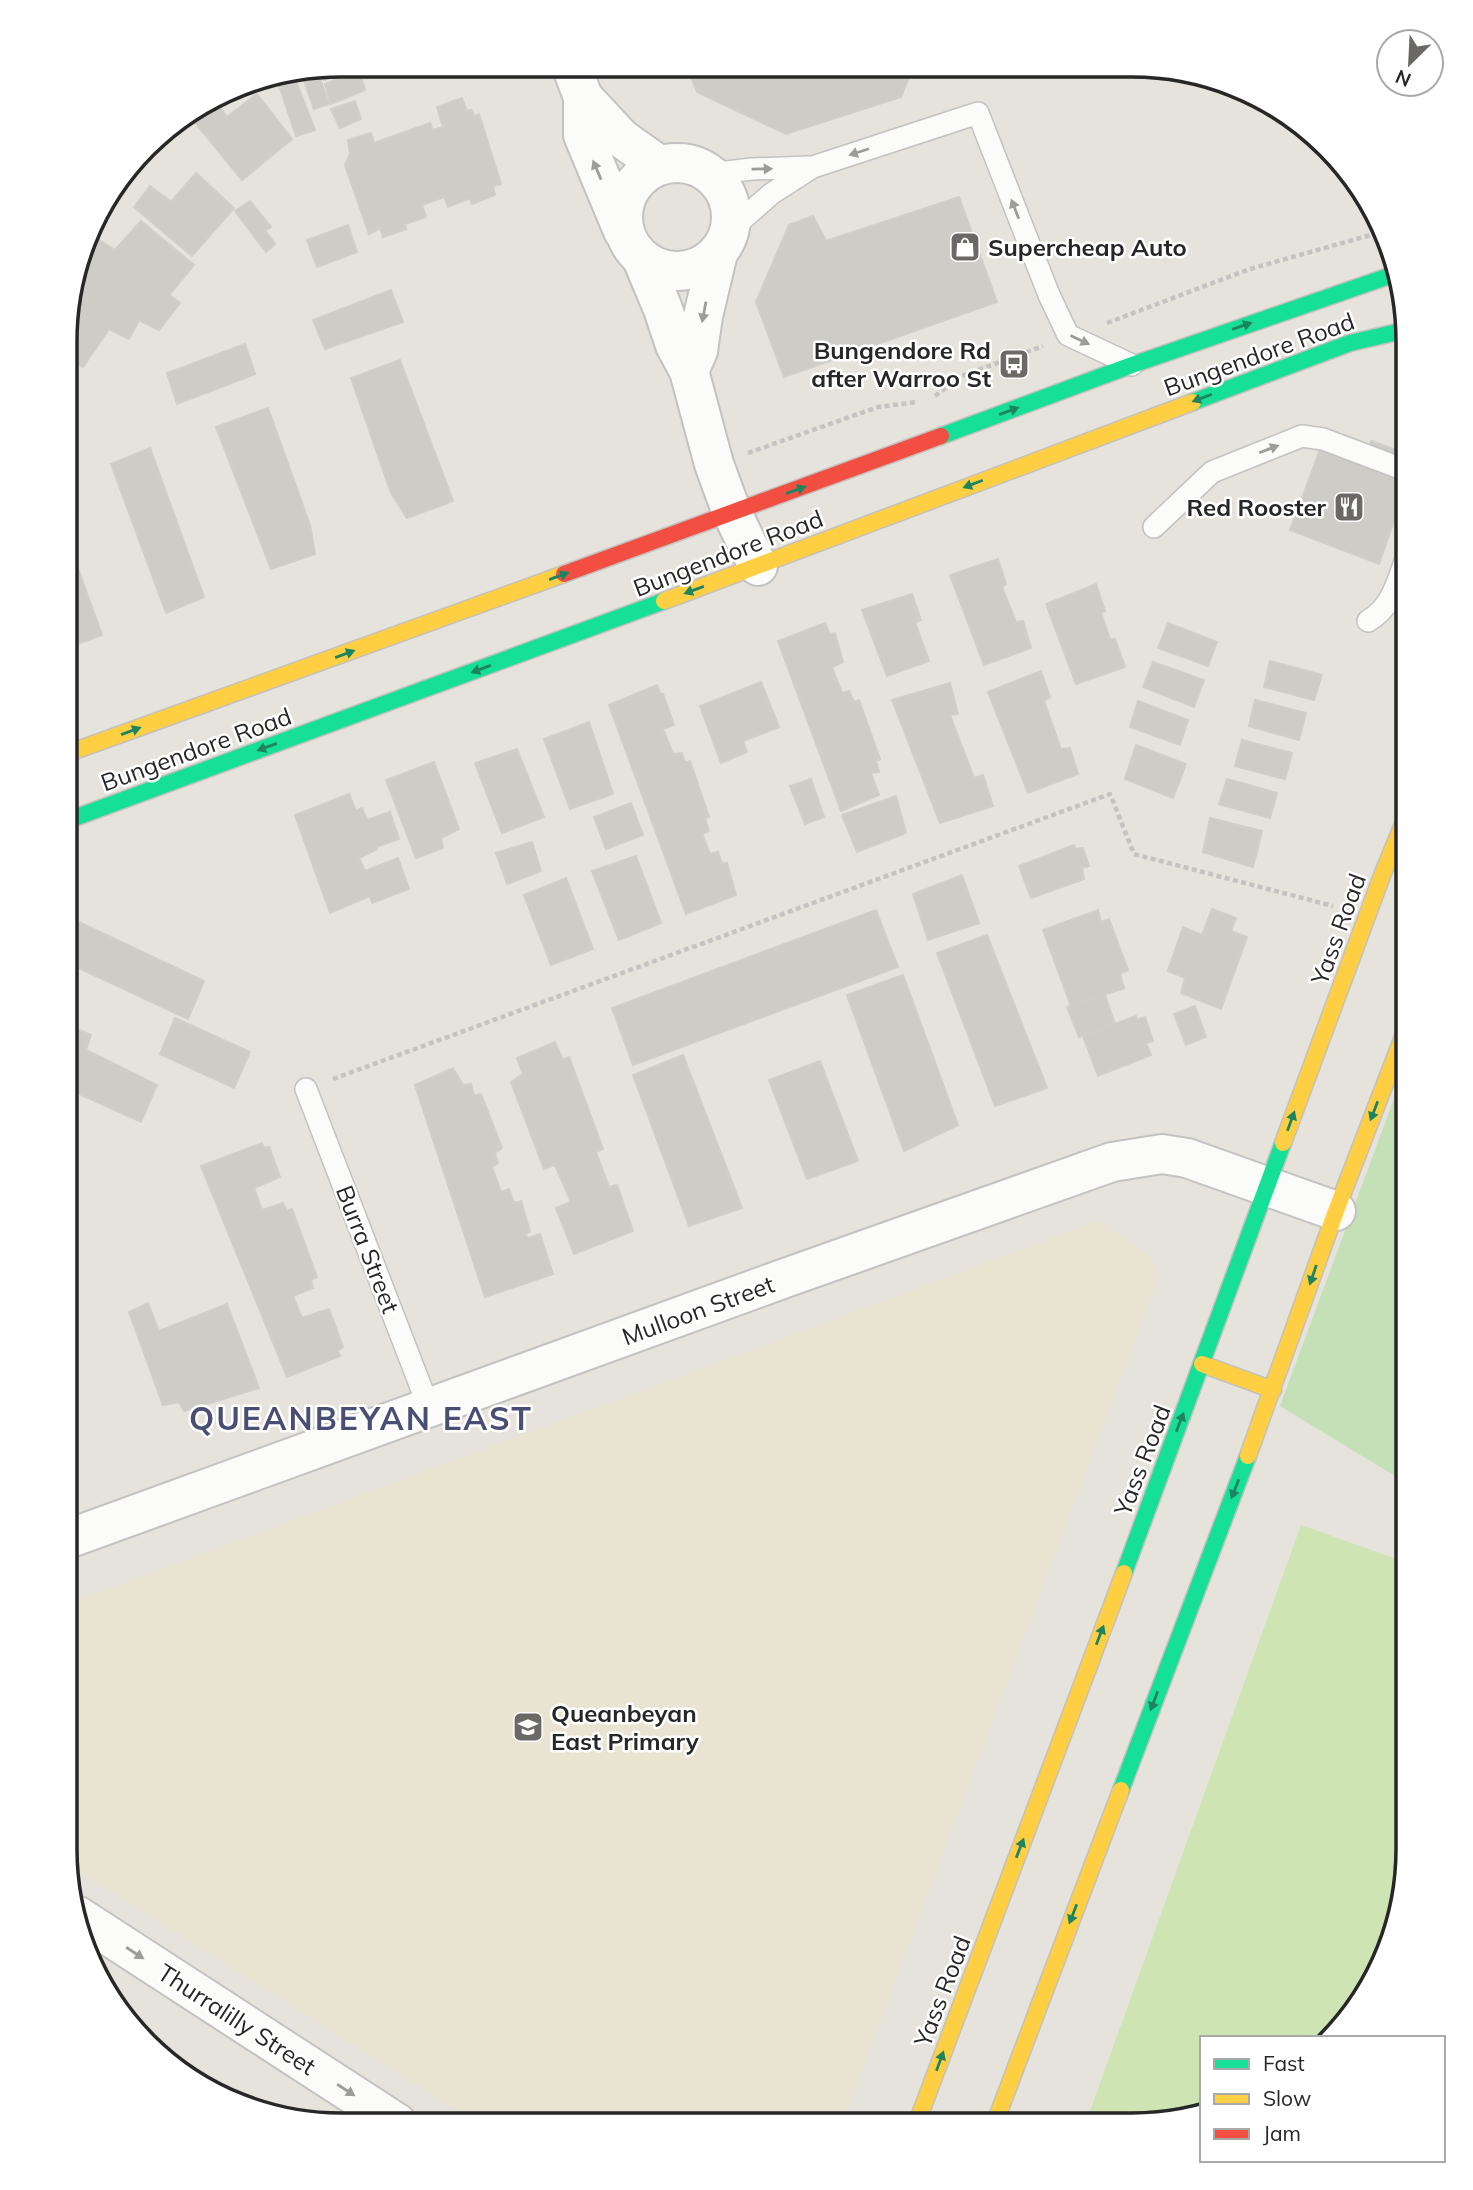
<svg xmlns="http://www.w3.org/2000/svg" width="1473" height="2190" viewBox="0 0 1473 2190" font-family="Mulish,sans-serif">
<rect width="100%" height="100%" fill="#e6e3dc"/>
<!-- education -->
<path fill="#e9e3d1" d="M1099,1221L1151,1257L1159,1276L842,2124L477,2123L68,1864L65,1849V1605Z"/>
<!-- green -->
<path fill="#c4e0b6" d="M1408,1061V1484L1280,1406Z"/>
<!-- pitch -->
<path fill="#cee4b3" d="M1301,1525L1408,1563V1868L1393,1938L1361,2003L1331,2038H1202V2111L1133,2125H1085Z"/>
<!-- building -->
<path fill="#ceccc7" stroke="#d0cec9" stroke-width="2" d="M341,65H352L354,70L324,80L320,69Z
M687,66H913V67L901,97L786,134L697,92Z
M317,70L329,104L314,109L302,75Z
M359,70L365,90L331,104L325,84Z
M293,73L315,130L296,136L276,76Z
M257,94L292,139L242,180L192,119L215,101L227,117Z
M462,98L467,111L471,110L475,117L479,114L501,184L493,186L495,195L472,204L470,198L448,207L444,197L422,205L426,217L405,224L406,229L383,237L380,228L369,234L345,165L350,154L348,140L371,133L374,143L430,123L433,130L443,127L437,107Z
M355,101L361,119L340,128L331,109Z
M196,173L234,208L192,256L134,207L150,186L171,202Z
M959,197L997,302L784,377L756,302L789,225L813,216L826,241Z
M250,201L271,227L265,230L275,244L266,252L235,211Z
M141,221L194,265L169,295L180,303L159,330L139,320L129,339L109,329L83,367L70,360L67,365V304L82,260L96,238L115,250Z
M348,225L357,252L317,267L307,240Z
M391,290L403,322L325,349L313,320Z
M245,344L255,374L177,404L167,373Z
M400,360L453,501L407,518L391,493L351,378Z
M268,408L310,525L315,554L271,569L216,427Z
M1371,441L1397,450L1389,472L1363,462Z
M1321,447L1408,480L1379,564L1290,530Z
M150,448L204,597L166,613L111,464Z
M67,538L102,635L67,648Z
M998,559L1006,584L1002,587L1016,622L1023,621L1031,648L984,665L950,575Z
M1096,584L1105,611L1101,613L1110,639H1115L1125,667L1076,684L1046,604Z
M912,594L921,620L915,622L929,661L887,676L862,610Z
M825,623L830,635L835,633L843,662L832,667L842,693L849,691L854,702L859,700L880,759L876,761L879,772L871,773L879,795L841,811L778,641Z
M1168,623L1217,642L1208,666L1158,648Z
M1270,661L1322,675L1314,700L1264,687Z
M1153,662L1204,680L1194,707L1143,687Z
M1041,671L1050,697L1044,701L1061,749L1070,748L1078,774L1028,793L988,692Z
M761,682L779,727L743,741L747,752L721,763L700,706Z
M950,683L958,714L950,715L974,778L983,775L993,806L940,823L892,700Z
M657,685L661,695L663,694L674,725L663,729L673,754L682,753L685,763L690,761L709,817L705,818L709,831L702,834L710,854L718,852L722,864L727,863L736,895L686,914L609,705Z
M1255,700L1306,713L1299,740L1249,726Z
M1138,701L1188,720L1180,745L1130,727Z
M589,722L613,794L570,809L544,739Z
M1242,740L1292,753L1285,779L1235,766Z
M1136,745L1186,764L1173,798L1125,779Z
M517,749L544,817L502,833L475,763Z
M434,762L459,829L441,838L443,848L416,858L386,780Z
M811,779L824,817L805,824L790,786Z
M1227,779L1277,793L1270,818L1219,804Z
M349,794L356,811L362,808L367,820L390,812L399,839L376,847L377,849L359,858L365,871L398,858L409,889L372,903L370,896L330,913L295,815Z
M896,796L906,833L857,852L842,815Z
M631,803L643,835L606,849L594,817Z
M1210,818L1262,831L1253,867L1203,852Z
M532,842L541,871L507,884L496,853Z
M1074,845L1076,849L1083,848L1089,866L1082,868L1084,879L1031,898L1019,866Z
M636,856L661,923L619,940L592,871Z
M962,875L979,923L928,940L913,894Z
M566,878L593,949L551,965L524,895Z
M1212,909L1236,918L1231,931L1247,937L1221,1009L1181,993L1185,978L1168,971L1183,927L1202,935Z
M876,910L898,967L633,1065L612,1008Z
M1098,910L1101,922L1109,919L1128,970L1120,974L1124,988L1071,1006L1043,930Z
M66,916L204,981L188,1019L66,962Z
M987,935L1047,1088L995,1106L937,953Z
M903,975L958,1125L904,1151L847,995Z
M1105,995L1115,1024L1079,1037L1067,1007Z
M1195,1006L1206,1037L1186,1045L1174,1014Z
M1136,1016L1137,1020L1145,1017L1153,1041L1146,1043L1151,1055L1098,1076L1083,1036Z
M175,1018L250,1052L234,1088L160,1054Z
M66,1024L91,1035L86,1050L157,1085L141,1122L66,1088L73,1072L66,1069Z
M555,1042L563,1060L569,1057L603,1149L596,1152L609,1187L617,1185L633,1231L574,1254L556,1208L571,1202L555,1165L544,1169L511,1082L523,1074L517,1058Z
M683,1055L742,1208L689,1226L633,1075Z
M820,1061L858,1161L807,1179L769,1080Z
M453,1068L463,1085L471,1084L474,1096L481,1094L502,1148L495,1153L498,1163L492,1167L501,1192L509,1189L514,1203L521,1201L530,1232L525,1234L528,1238L540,1234L553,1274L485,1297L415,1085Z
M262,1143L264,1148L269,1147L280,1177L254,1188L262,1210L283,1203L287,1211L292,1209L317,1277L311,1280L313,1288L293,1296L302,1318L329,1309L343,1347L338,1351L340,1356L287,1377L201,1166Z
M148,1303L159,1331L227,1304L259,1388L184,1411L179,1402L163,1405L129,1312Z"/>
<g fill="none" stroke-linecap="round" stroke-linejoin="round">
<!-- lane casing -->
<g stroke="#c3c2c2" stroke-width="24">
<path id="lane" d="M710,174L752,169L809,167
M729,231L771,194L813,167L978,113L1049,295L1068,335L1132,365
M1154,527L1212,472L1302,436L1323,439L1408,471
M1368,621C1393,607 1398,579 1408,553
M306,1089L429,1408"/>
</g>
<!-- street casing -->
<g stroke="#c3c2c2" stroke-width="42">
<path id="street" d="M571,65L583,97L621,138L659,165
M583,97V135L623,231
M623 217a54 54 0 1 1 108 0a54 54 0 1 1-108 0Z
M642,259L663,309L675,345L689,371L714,464L732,513L758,566
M689,371L698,351L703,316L718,253
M65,1540L788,1277L1112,1162L1162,1154L1187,1158L1336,1211
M78,1916L397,2123"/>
</g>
<!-- fast casing -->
<g stroke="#c3c1bf" stroke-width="19">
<path id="fast" d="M1193,402L1350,343L1406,330
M941,436L1132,365L1395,274
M66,821L664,601
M1124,1573L1283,1143
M1121,1790L1248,1456"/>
</g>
<!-- slow casing -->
<g stroke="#c3c1bf" stroke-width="19">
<path id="slow" d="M664,601L1193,402
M66,754L564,574
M1283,1143L1383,873L1408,812
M1202,1364L1273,1390
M1248,1456L1336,1211L1408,1024
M916,2125L1124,1573
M994,2125L1121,1790"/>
</g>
<!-- jam casing -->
<g stroke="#c3c1bf" stroke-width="19">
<path id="jam" d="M564,574L941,436"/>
</g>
<!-- path -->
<path stroke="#c4c3c2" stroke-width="4.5" stroke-dasharray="5 3.5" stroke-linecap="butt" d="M1107,323L1250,269L1385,231
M935,396L962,376L1043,346
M748,453L878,407L917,402
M333,1079L1110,794L1134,854L1333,906"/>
<!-- lane -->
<use href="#lane" stroke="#fbfbfa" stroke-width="21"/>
<!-- street -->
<use href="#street" stroke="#fbfbfa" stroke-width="38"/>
<!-- fast -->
<use href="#fast" stroke="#16e098" stroke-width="16"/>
<!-- slow -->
<use href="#slow" stroke="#ffcf43" stroke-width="16"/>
<!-- jam -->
<use href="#jam" stroke="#f24e42" stroke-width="16"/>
</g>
<!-- one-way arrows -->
<defs><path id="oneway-solid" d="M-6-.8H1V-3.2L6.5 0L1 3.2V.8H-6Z" transform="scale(1.75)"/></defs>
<g fill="#9c9c9b">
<use href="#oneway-solid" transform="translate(859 152) rotate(162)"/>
<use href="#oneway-solid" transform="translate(762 169) rotate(-1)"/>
<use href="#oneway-solid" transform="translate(597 170) rotate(-113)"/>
<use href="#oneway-solid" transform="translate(1015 209) rotate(-111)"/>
<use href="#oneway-solid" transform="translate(704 312) rotate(101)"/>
<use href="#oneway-solid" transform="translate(1080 340) rotate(25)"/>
<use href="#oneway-solid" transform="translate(1269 449) rotate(-21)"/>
<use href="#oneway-solid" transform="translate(135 1953) rotate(33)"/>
<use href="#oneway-solid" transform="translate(346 2090) rotate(33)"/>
</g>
<g fill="#1e8460">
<use href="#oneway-solid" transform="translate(1242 326) rotate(-19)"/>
<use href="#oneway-solid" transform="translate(1202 398) rotate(159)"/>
<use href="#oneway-solid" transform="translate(1009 411) rotate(-20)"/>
<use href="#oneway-solid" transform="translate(973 484) rotate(159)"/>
<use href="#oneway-solid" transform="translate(796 490) rotate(-20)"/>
<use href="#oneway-solid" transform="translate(559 576) rotate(-20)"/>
<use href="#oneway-solid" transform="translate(694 590) rotate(160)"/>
<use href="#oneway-solid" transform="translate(345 654) rotate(-20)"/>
<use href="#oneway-solid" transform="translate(481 669) rotate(160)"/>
<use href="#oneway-solid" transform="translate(131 731) rotate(-20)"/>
<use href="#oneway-solid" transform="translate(267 747) rotate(160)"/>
<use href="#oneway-solid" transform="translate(1374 1111) rotate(111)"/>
<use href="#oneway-solid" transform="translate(1291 1121) rotate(-70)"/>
<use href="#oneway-solid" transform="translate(1313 1275) rotate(109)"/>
<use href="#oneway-solid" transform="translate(1180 1422) rotate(-69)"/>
<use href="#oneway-solid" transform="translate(1235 1489) rotate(111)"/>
<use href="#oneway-solid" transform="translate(1100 1635) rotate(-69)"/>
<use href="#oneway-solid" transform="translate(1154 1701) rotate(111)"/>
<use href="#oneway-solid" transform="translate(1020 1848) rotate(-69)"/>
<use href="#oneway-solid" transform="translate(1073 1914) rotate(111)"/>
<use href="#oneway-solid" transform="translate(940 2061) rotate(-70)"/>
</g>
<!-- icons -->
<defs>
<g id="shop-square" transform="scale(1.575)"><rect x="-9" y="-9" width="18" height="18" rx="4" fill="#6a6966" stroke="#fff"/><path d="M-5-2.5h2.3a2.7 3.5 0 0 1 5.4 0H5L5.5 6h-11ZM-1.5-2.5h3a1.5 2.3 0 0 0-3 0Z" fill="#fff"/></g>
<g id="bus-square" transform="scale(1.575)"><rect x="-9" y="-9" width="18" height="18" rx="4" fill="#6a6966" stroke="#fff"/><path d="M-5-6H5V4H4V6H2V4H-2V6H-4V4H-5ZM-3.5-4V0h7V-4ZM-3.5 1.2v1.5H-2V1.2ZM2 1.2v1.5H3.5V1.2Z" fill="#fff"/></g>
<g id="restaurant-square" transform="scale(1.575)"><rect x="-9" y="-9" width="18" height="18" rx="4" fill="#6a6966" stroke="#fff"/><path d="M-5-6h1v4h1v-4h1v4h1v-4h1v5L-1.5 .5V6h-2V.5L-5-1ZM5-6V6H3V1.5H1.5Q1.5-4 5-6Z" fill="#fff"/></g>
<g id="school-square" transform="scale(1.575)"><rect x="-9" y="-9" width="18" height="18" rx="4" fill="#6a6966" stroke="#fff"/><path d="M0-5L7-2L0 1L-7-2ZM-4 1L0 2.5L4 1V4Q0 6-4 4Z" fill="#fff"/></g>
</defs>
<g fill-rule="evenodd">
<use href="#shop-square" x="965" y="247"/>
<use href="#bus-square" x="1014" y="364"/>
<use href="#restaurant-square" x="1349" y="507"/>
<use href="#school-square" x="528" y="1727"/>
</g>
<g text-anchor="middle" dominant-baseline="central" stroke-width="5" stroke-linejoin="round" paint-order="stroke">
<!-- poi labels -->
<g font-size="24" font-weight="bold" fill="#272727" stroke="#fff" text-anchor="start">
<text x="988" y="247">Supercheap Auto</text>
<text x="991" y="350" text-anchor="end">Bungendore Rd<tspan x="991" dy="28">after Warroo St</tspan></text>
<text x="1326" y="507" text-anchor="end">Red Rooster</text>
<text x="551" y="1713">Queanbeyan<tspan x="551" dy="28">East Primary</tspan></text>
</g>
<!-- street labels -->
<g font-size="24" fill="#272727" stroke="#fff">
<text transform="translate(1259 354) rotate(-20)">Bungendore Road</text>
<text transform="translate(728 553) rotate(-21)">Bungendore Road</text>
<text transform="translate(196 749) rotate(-20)">Bungendore Road</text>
<text transform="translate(1338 929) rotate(-70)">Yass Road</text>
<text transform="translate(368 1249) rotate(69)">Burra Street</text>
<text transform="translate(698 1310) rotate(-20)">Mulloon Street</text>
<text transform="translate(1142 1460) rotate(-69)">Yass Road</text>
<text transform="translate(942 1991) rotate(-69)">Yass Road</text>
<text transform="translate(237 2019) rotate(33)">Thurralilly Street</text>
</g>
<!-- district labels -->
<g font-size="32" font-weight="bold" letter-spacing="2" fill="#4a4e75" stroke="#fff">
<text x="361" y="1418">QUEANBEYAN EAST</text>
</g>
</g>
<!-- crop -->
<path d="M0 0H1473V2190H0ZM341 77H1132A264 264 0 0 1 1396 341V1849A264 264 0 0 1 1132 2113H341A264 264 0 0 1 77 1849V341A264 264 0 0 1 341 77Z" fill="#fff" fill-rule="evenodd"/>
<path fill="none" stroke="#272727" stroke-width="3.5" d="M341 77H1132A264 264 0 0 1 1396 341V1849A264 264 0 0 1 1132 2113H341A264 264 0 0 1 77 1849V341A264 264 0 0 1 341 77Z"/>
<!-- legend -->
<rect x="1200" y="2036" width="245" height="126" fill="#ffffff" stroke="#a9a9a9" stroke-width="2"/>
<rect x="1214" y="2059" width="35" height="10" fill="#16e098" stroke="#a9a9a9" stroke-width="2"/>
<text x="1263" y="2071" font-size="21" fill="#272727">Fast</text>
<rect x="1214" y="2094" width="35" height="10" fill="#ffcf43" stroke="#a9a9a9" stroke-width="2"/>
<text x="1263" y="2106" font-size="21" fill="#272727">Slow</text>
<rect x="1214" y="2129" width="35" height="10" fill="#f24e42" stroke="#a9a9a9" stroke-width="2"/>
<text x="1263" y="2141" font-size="21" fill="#272727">Jam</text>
<!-- north arrow -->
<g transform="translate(1410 63) rotate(204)"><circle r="33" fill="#ffffff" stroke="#a9a9a9" stroke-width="2"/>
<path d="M0-5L12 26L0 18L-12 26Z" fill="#6a6966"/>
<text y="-10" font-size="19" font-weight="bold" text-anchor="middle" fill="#272727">N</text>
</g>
</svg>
